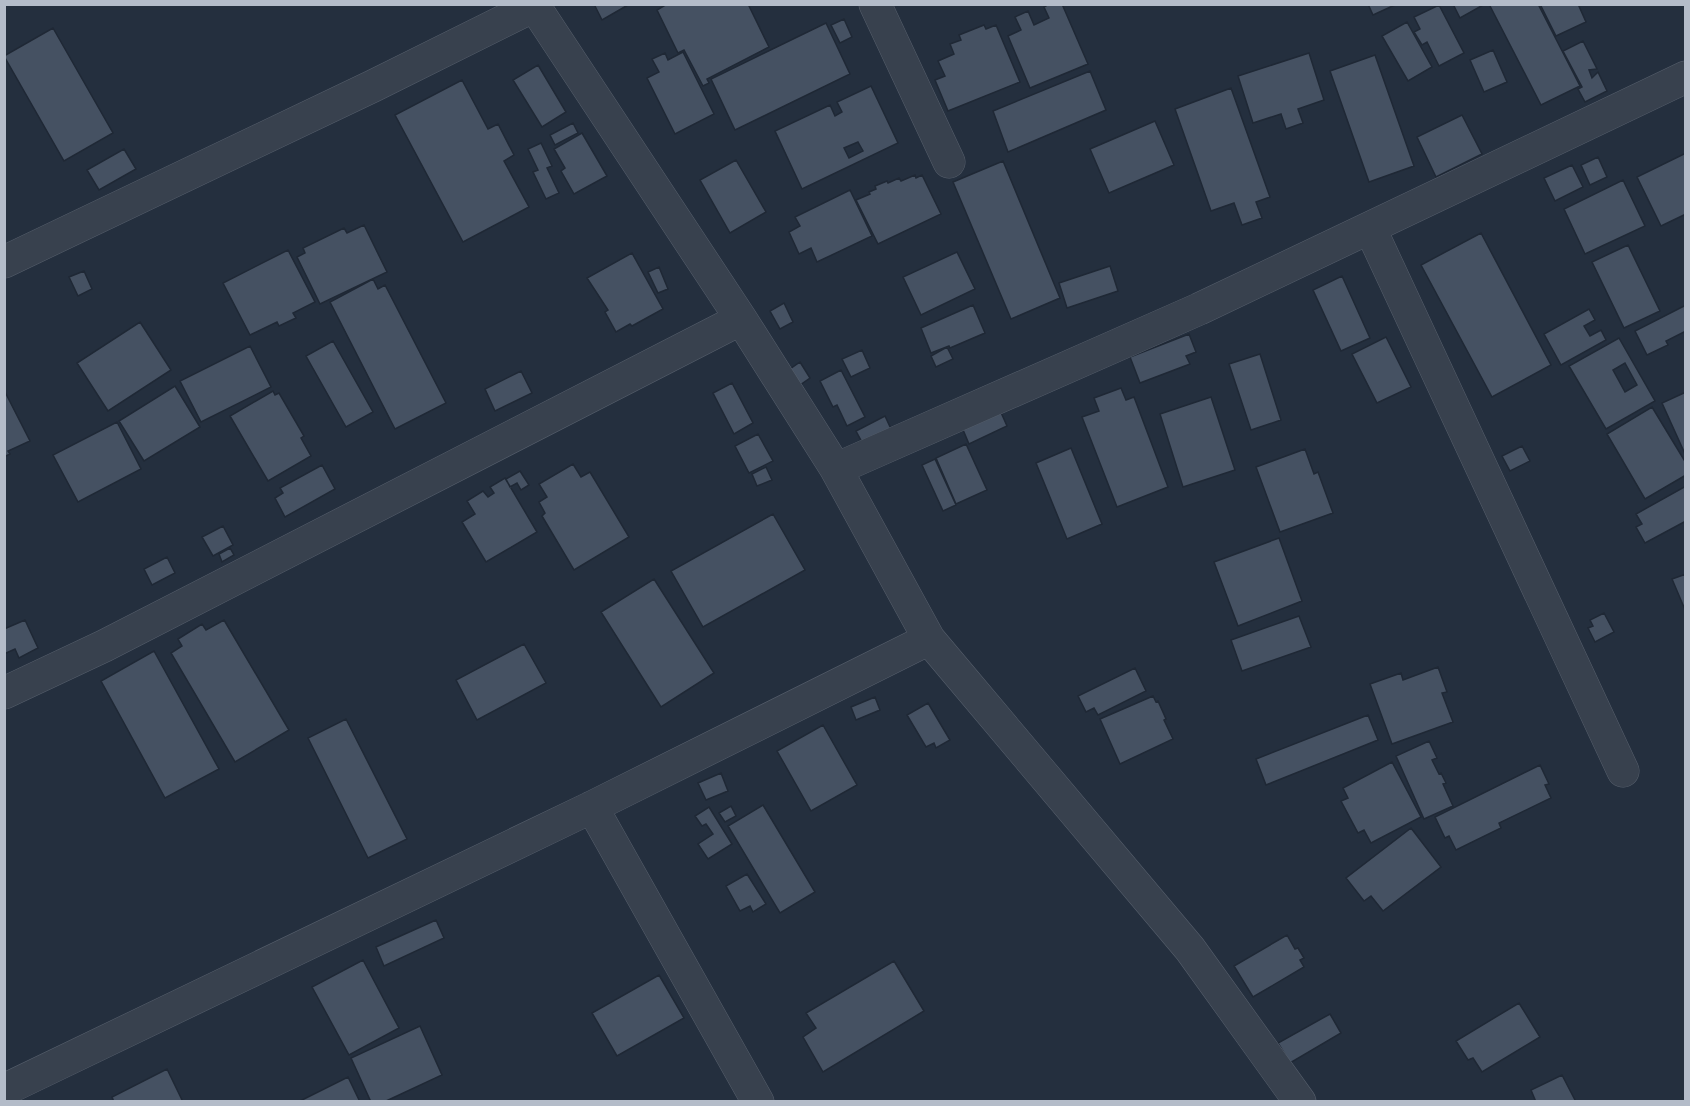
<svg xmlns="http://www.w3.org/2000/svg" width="1690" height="1106" viewBox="0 0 1690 1106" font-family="Arial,sans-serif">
<rect width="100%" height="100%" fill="#242f3e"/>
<!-- building -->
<path fill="#455162" stroke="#1f2835" stroke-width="1.5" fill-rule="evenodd" d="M594,4H627L628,5L602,20Z
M667,4H748L769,47L707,79L709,83L703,86L684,50L678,53L657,10Z
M1049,4H1062L1088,64L1030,88L1008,36L1021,30L1015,17L1028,11L1034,25L1049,18L1044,7Z
M1368,4H1397L1373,15Z
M1453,4H1485L1460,18Z
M1489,4H1538L1580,86L1541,105Z
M1540,4H1578L1586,22L1556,36Z
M1439,5L1464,53L1439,66L1427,42L1422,45L1414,32L1420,29L1414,17Z
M844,19L852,37L840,43L831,25Z
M1407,22L1432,67L1408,81L1382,36Z
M826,23L850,74L735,130L711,79Z
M984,25L986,29L996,25L1020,82L948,111L935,80L945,76L938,61L954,54L950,44L961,40L959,35Z
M53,28L113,133L64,161L4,56Z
M1583,41L1597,69L1589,70L1592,78L1598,72L1607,91L1585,102L1578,89L1582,87L1563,51Z
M1493,50L1507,82L1484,92L1470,60Z
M683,52L714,114L675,134L647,78L659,72L652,59L665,53L668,60Z
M1309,53L1324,100L1298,109L1303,123L1286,129L1281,114L1253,123L1238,76Z
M1375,55L1414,166L1369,182L1330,71Z
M538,65L566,112L542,127L513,80Z
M1090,71L1106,110L1008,152L993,111Z
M462,80L488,129L498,124L514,155L504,161L529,207L463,242L395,115Z
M871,86L898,143L802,189L775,131L830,105L835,116L842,112L837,102ZM858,142L863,151L849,158L844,148Z
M1231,88L1270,197L1256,202L1262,218L1242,225L1234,203L1211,211L1175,109Z
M1462,115L1482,154L1436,177L1417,137Z
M1155,121L1174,165L1109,193L1090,149Z
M573,123L578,133L555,145L550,135Z
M582,133L607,176L574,194L561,171L565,168L554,149Z
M541,143L552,166L547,168L559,193L546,199L533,172L538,170L528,149Z
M124,149L136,169L99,190L87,170Z
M1686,153V214L1661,226L1637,177Z
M1598,157L1607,177L1590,185L1581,165Z
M736,160L766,212L730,233L700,180Z
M1003,161L1060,298L1011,319L953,182Z
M1572,165L1583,187L1555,201L1544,178Z
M915,175L916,178L922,175L941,214L878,244L856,200L870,194L869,192L876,189L875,186L887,181L888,183L899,178L901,181Z
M1623,180L1645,226L1585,254L1564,209Z
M850,190L872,236L817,262L811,248L799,254L789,232L800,226L795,217Z
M364,225L387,272L320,304L297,257L305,253L303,248L344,228L347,233Z
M1481,233L1551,365L1492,397L1421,265Z
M1628,245L1660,311L1624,328L1592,262Z
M288,250L315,302L293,313L296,318L279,326L277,322L250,335L223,283Z
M957,252L975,289L921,315L903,277Z
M632,253L663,309L632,326L630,324L616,332L605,312L608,310L587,278Z
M1110,266L1118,291L1067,308L1059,283Z
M659,267L668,289L658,293L648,272Z
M84,271L92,289L78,296L69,277Z
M1342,276L1370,338L1341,351L1313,290Z
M373,279L378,289L385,285L446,403L395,429L330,302Z
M784,303L793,322L780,329L770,311Z
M973,305L985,333L950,348L949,346L931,353L921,328Z
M1686,305V331L1666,341L1668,345L1647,355L1635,331Z
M1589,309L1595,320L1584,326L1590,336L1601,330L1606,340L1561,365L1544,334Z
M140,322L171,370L108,411L77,363Z
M1189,334L1196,352L1186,356L1190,364L1140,383L1130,357Z
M1386,337L1411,387L1377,403L1352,354Z
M1619,338L1655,401L1606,429L1569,366ZM1625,363L1637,385L1625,392L1613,370Z
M333,341L373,412L346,427L306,356Z
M250,346L271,387L201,422L180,381Z
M947,347L953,359L936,367L931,356Z
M862,350L870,368L851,377L842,359Z
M1260,354L1281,420L1251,430L1229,364Z
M800,362L810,378L800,385L790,369Z
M841,370L865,417L847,426L837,405L833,407L820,381Z
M521,371L532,393L495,411L485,389Z
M732,383L753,423L734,434L713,393Z
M175,386L200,427L144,461L119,421Z
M1121,388L1126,400L1134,397L1168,487L1117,507L1082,417L1099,411L1094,398Z
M4,390L30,441L8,451L10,454L4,457Z
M273,391L275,395L279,393L304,436L301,438L311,456L268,481L230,416Z
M1686,392V456L1662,403Z
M1211,397L1235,470L1183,487L1160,414Z
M1652,407L1686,463V475L1645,499L1607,434Z
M999,408L1007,426L969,444L961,425Z
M885,416L891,429L863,444L856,431Z
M117,422L141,469L78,502L53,455Z
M758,434L773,461L749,473L735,446Z
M966,444L987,490L956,504L936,458Z
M1522,446L1530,461L1510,471L1502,456Z
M1071,448L1102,524L1067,539L1036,463Z
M1305,449L1314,474L1318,472L1333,513L1280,532L1256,467Z
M935,459L956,505L943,511L922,465Z
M573,464L581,477L590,472L629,537L574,570L542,516L545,513L539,502L547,497L539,484Z
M322,465L335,489L285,517L275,498L283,493L280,488Z
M766,467L772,480L757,486L752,474Z
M520,471L529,485L521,490L517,483L510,487L506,479Z
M505,478L537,532L486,562L462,522L475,514L467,501L483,491L488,497L494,493L490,487Z
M1686,486V521L1645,543L1636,527L1642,524L1636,514Z
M773,514L805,570L703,627L671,571Z
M223,526L233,545L213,556L202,537Z
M1279,538L1302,601L1238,626L1214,562Z
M230,548L234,555L222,562L219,554Z
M167,557L175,573L152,585L144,569Z
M1686,574V612L1672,579Z
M654,579L714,673L661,707L601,612Z
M1604,613L1614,632L1595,642L1588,628L1593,626L1590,620Z
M1299,616L1311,647L1242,671L1231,640Z
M25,620L38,648L19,658L15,649L4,654V629Z
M224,620L289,730L235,762L171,653L182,646L178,639L202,624L206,630Z
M524,644L546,683L477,720L456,680Z
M154,651L219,769L165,798L101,681Z
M1438,667L1447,692L1442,693L1453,722L1392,744L1370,684L1401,673L1403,680Z
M1135,668L1146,691L1098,715L1094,708L1086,712L1078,696Z
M1153,696L1156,702L1158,701L1166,719L1164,720L1173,739L1120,764L1100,719Z
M875,697L880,710L856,720L851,707Z
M928,703L950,740L936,748L934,743L926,747L907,715Z
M1368,715L1378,740L1266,785L1256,759Z
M346,719L407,839L368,858L308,738Z
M823,725L857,785L811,811L777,751Z
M1429,741L1437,758L1432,760L1439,774L1441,773L1446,783L1443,784L1453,806L1424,819L1396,756Z
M1392,762L1421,817L1371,843L1364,830L1358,833L1341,801L1348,798L1343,788Z
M1540,765L1549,784L1545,785L1551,798L1499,823L1501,828L1456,850L1449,836L1445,838L1435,817Z
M721,773L728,791L706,800L698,783Z
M763,805L815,892L780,913L728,826Z
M731,806L736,816L725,822L719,813Z
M709,807L732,844L708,859L698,844L713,834L706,824L702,826L695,816Z
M1411,828L1441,867L1383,911L1371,896L1364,901L1346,878Z
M747,874L766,904L753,912L750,906L740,911L726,886Z
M436,920L444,938L384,966L376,947Z
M1287,935L1295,949L1298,948L1304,958L1300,960L1304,967L1253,997L1234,966Z
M363,960L399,1028L349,1055L312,987Z
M894,961L924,1011L823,1072L803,1037L816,1028L806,1013Z
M659,975L684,1018L617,1056L592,1013Z
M1519,1003L1540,1037L1482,1072L1473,1058L1468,1060L1456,1041Z
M1330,1014L1341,1033L1290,1063L1278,1043Z
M420,1026L442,1075L384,1102H371L351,1058Z
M167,1069L183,1102H114L112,1097Z
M1562,1075L1576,1102H1536L1531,1090Z
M348,1077L360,1102H298Z"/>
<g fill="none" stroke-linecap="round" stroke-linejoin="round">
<!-- minor casing -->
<g stroke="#565f6c" stroke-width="33">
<path id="minor" d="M533,4L741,319L836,469L929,639L1190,949L1300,1102
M875,4L949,162
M1370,228L1623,771
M4,262L373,86L534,6
M836,469L1199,309L1686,77
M4,693L104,646L741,319
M592,807L758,1102
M4,1090L592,807L929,639"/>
</g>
<!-- minor -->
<use href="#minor" stroke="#38414e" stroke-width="32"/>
</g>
<!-- border -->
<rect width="1690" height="1106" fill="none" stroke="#b4bcc9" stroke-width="12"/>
</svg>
